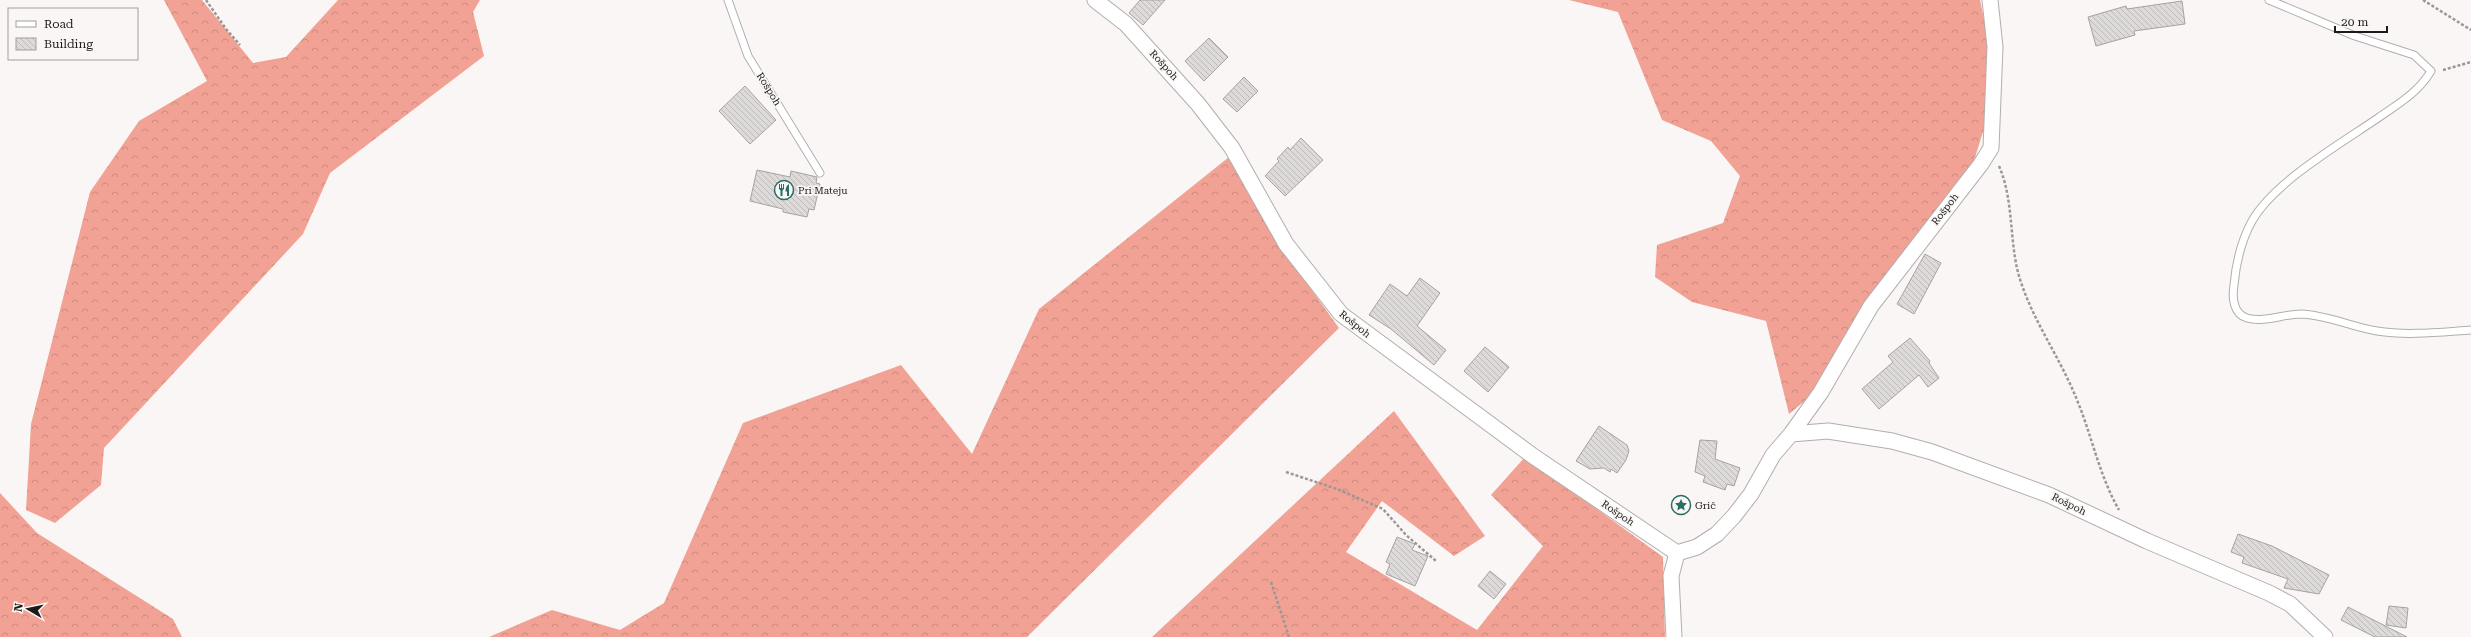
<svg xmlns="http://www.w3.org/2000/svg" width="2471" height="637" viewBox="0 0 2471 637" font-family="'Roboto Serif',serif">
<defs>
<pattern id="forest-crowns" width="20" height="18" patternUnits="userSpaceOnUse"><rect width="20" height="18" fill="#f1a294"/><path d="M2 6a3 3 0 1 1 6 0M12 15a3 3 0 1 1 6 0" fill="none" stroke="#ce8b7f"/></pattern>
<pattern id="building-back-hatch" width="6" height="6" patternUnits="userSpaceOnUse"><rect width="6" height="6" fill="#dddad9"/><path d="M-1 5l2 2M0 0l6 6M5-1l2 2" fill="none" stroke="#bdbaba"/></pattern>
</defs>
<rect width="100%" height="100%" fill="#faf6f5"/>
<!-- forest -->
<path fill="url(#forest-crowns)" d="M164,0H202L253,63L286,57L338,0H480L473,12L484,56L330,173L303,234L104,448L101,485L55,523L26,510L31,424L90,192L139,121L207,81Z
M1569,0H1980L1990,48L1987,119L1972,167L1813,394L1789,414L1766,321L1692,302L1655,277L1657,245L1723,223L1740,176L1711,141L1662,120L1618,12Z
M1229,157L1280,246L1339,328L1027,637H489L552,610L620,630L664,603L743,423L901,365L972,454L1039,309Z
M1394,411L1485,536L1454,556L1382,501L1346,552L1477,630L1543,546L1491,495L1525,457L1663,557L1665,637H1152Z
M0,493L37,533L173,619L182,637H0Z"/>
<!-- building -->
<path fill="url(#building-back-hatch)" stroke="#a6a2a1" d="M1140,0H1165L1143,25L1129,13Z
M2182,1L2185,24L2134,31L2135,35L2096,46L2088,17L2126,6L2127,9Z
M1209,38L1228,57L1204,81L1185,61Z
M1244,77L1258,91L1237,112L1223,99Z
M745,86L776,120L750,144L719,111Z
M1301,138L1323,160L1285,196L1265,176L1279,161L1277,159L1288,147L1290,150Z
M757,170L790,177L791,171L817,177L816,183L820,184L814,210L809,209L807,217L783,212V209L750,201Z
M1925,254L1941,263L1914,314L1897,304Z
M1420,278L1440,293L1417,326L1446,350L1434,365L1391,329L1369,315L1390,284L1407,296Z
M1910,338L1930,361L1929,363L1939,378L1928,387L1919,375L1879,409L1862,389L1893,362L1888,356Z
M1485,347L1509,367L1488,392L1464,371Z
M1599,426L1627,445L1629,451L1626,460L1617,473L1611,469L1610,472L1604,468L1590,469L1576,461Z
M1700,440L1717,441L1715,459L1740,468L1734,486L1727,484L1725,490L1703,482L1705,476L1695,472Z
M2238,534L2272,546L2329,575L2319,594L2284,588L2288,579L2242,563L2244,557L2231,552Z
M1397,537L1415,544L1412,550L1428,556L1415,586L1386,574L1390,564L1386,562Z
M1490,571L1506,584L1494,599L1478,586Z
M2389,606L2408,608L2406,628L2386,625Z
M2348,607L2407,637H2375L2341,620Z"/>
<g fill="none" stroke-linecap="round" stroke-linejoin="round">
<!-- service casing -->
<g stroke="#b2aead" stroke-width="9">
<path id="service" d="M728,0L748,56L820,173
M2269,0L2355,36L2414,55L2431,71C2418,93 2398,104 2378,118C2340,144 2274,182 2252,221C2241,241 2236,263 2234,285C2232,297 2233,314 2247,318C2263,323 2284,314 2301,314C2327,315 2352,327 2377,331C2408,336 2441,332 2471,330"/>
</g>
<!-- minor casing -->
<g stroke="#b2aead" stroke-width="17">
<path id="minor" d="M1095,0L1126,24L1198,104L1232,148L1286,244L1341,314L1533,456L1677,553
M1791,434L1828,431L1892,441L1932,452L2049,495L2147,541L2269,593L2290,604L2325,637
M1677,553L1697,547L1717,534L1734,516L1751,494L1773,455L1791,434L1821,392L1871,306L1981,164L1991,148L1995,47L1990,0
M1674,637L1671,576L1677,553"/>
</g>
<!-- path -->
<path stroke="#9a9796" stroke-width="2.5" stroke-dasharray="3 2" stroke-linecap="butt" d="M206,0L226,29L240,45
M2423,0L2471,30
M2443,70L2471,62
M1999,166C2014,200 2009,241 2019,276C2032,320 2060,357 2077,400C2092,436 2099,475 2119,510
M1286,472L1337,489L1383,509L1406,535L1436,561
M1271,582L1289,637"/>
<!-- service -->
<use href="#service" stroke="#fff" stroke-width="7"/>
<!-- minor -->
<use href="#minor" stroke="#fff" stroke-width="15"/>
</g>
<!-- icons -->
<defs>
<g id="restaurant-ring" transform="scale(1)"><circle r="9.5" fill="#faf6f5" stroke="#286e63" stroke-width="1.5"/><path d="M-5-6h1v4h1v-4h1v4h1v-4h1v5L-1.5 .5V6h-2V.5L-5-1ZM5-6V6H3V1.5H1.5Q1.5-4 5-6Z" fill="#286e63"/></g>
<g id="sight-ring" transform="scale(1)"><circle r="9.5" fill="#faf6f5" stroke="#286e63" stroke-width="1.5"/><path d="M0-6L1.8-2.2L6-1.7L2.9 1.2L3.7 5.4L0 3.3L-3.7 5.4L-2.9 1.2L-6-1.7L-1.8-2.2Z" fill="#286e63"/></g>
</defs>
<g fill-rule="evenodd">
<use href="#restaurant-ring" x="784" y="190"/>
<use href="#sight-ring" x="1681" y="505"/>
</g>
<g text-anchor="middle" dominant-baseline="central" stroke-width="3.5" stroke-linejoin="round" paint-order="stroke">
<!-- street labels -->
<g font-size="10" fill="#1c1a1a" stroke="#faf6f5">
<text transform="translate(1164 65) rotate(48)">Rošpoh</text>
<text transform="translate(769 89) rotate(58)">Rošpoh</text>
<text transform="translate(1945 209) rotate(-52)">Rošpoh</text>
<text transform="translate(1355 324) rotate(39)">Rošpoh</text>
<text transform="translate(2069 504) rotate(26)">Rošpoh</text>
<text transform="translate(1618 513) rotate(34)">Rošpoh</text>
</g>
<!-- poi labels -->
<g font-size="10" fill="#1c1a1a" stroke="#faf6f5" text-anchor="start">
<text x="798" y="190">Pri Mateju</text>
<text x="1695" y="505">Grič</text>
</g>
</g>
<!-- legend -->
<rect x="8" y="8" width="130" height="52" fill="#faf6f5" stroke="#a19e9d"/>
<rect x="16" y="21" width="20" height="6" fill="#ffffff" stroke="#a19e9d"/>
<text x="44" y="28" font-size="12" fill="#1c1a1a">Road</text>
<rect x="16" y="38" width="20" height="12" fill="url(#building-back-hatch)" stroke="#a19e9d"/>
<text x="44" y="48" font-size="12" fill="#1c1a1a">Building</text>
<!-- north arrow -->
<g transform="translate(28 609) rotate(279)" stroke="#faf6f5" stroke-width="3" paint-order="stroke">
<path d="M0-3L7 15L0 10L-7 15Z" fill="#1c1a1a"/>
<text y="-6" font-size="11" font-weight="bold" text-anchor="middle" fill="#1c1a1a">N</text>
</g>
<!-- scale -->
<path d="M2335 26v6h52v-6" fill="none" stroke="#1c1a1a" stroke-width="2"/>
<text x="2341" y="26" font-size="12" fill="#1c1a1a" stroke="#faf6f5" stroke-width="3" paint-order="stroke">20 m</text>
</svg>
